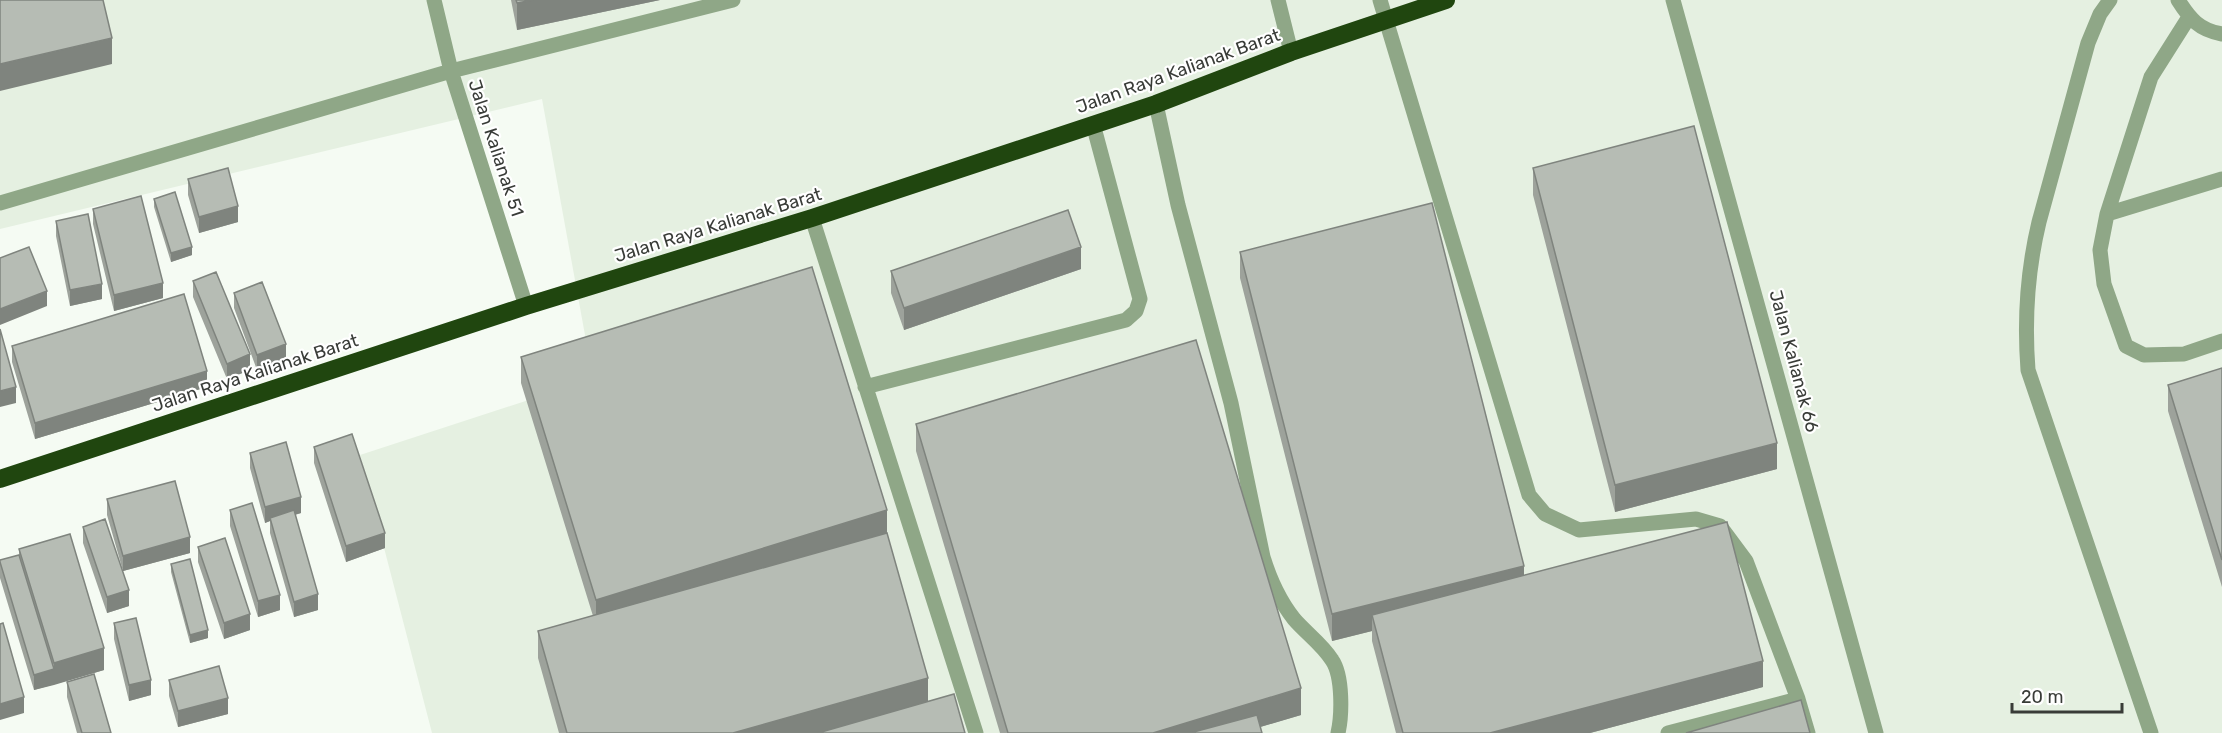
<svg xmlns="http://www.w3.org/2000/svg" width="2222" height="733" viewBox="0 0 2222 733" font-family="Rubik,sans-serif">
<rect width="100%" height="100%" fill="#f5fbf3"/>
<!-- built -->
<path fill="#e5f0e1" d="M0,0H2222V733H432L360,455L593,379L542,99L0,229Z"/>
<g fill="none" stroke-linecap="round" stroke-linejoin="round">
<!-- minor -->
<path stroke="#8fa787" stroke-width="15" d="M434,0L451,71L526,306
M1278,0L1291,52
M1380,0L1529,495L1545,514L1579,530L1696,519L1720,526L1746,561L1798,699L1808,733
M1673,0L1876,733
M2110,0L2100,14L2088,43L2039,222C2027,272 2024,318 2028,370L2151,733
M2178,0C2190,19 2199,30 2222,34
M2189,17L2151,77L2107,214L2100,250L2104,284L2126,346L2144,355L2184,354L2222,341
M1156,104L1178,205L1231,403L1263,557C1270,580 1279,600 1294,619C1306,633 1322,644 1332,660C1343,676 1342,715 1338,733
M0,203L451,71L733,0
M2107,214L2222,179
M812,218L976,733
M865,387L1126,320L1136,311L1140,299L1093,124
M1668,733L1798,699"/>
<!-- highway -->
<path stroke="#20460f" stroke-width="18" d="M0,479L526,306L812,218L1156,104L1291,52L1446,0"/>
</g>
<!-- wall -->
<path fill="#9da29b" d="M511,0H660L517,30Z
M1533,168L1777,469L1615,512L1533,195Z
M188,179L238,222L199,233L188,195Z
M154,199L192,255L171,262L154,207Z
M93,209L163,298L114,311L93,224Z
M56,221L102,299L70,306L56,236Z
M1240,252L1524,575L1763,687L1590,733H1396L1372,641V631L1332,641L1240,278Z
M1081,269L904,330L891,293V271Z
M193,281L250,370L227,379L193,297Z
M234,293L286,360L257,370L234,308Z
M12,346L207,387L35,439L12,362Z
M521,357L887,533L928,701L965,733H559L538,658V631L593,616L521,383Z
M2222,368V587L2168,411V385Z
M916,424L1301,715L1260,727L1262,733H1000L916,451Z
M314,447L385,548L346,562L314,463Z
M250,453L301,513L295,515L318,610L294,617L270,533V521L265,523L250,468Z
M107,499L190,553L123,571L107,515Z
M230,510L280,610L258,617L230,526Z
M83,527L129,606L107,613L83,543Z
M198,547L250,630L224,639L198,562Z
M19,549L104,670L34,690L0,578V560L19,555Z
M171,564L208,638L190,643L171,572Z
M114,623L151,695L129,701L114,639Z
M169,680L228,714L178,727L169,696Z
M67,682L111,733H77L67,697Z"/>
<!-- shaded-wall -->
<path fill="#7f847e" d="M533,0H660L517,30V3Z
M112,38V64L0,91V64Z
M238,206V222L199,233V217Z
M192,247V255L171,262V253Z
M1081,247V269L904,330V308Z
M163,283V298L114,311V295Z
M102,284V299L70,306V290Z
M47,291V306L0,325V309Z
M286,344V360L257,370V355Z
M250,354V370L227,379V364Z
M207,371V387L35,439V423Z
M16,387V403L0,407V391Z
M1777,443V469L1615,512V485Z
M301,497V513L271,521L270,518V521L265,523V507Z
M887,510V537L596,626V600Z
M385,533V548L346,562V546Z
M190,537V553L123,571V556Z
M1524,566V592L1372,615V631L1332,641V614Z
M129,590V606L107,613V597Z
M318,594V610L294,617V602Z
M280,595V610L258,617V601Z
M250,614V630L224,639V623Z
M208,630V638L190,643V635Z
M104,648V670L54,685V663Z
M1763,661V687L1590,733H1490Z
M54,669V685L34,690V675Z
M928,678V704L826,733H733Z
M151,680V695L129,701V685Z
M1301,688V715L1240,733H1153Z
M24,697V713L0,720V704Z
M228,698V714L178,727V711Z"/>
<!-- building -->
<path fill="#b6bcb4" stroke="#7f847e" stroke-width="1.5" d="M0,0H103L112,38L0,64Z
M516,0H533L517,3Z
M1694,126L1777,443L1615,485L1533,168Z
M228,168L238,206L199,217L188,179Z
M175,192L192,247L171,253L154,199Z
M141,196L163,283L114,295L93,209Z
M1432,203L1524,566L1332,614L1240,252Z
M1068,210L1081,247L904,308L891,271Z
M88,214L102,284L70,290L56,221Z
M29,247L47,291L0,309V258Z
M812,267L887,510L596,600L521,357Z
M216,272L250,354L227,364L193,281Z
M262,282L286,344L257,355L234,293Z
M184,294L207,371L35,423L12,346Z
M0,329L16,387L0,391Z
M1196,340L1301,688L1153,733H1008L916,424Z
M2222,368V560L2168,385Z
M352,434L385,533L346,546L314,447Z
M286,442L301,497L265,507L250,453Z
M175,481L190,537L123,556L107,499Z
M252,503L280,595L258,601L230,510Z
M294,510L318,594L294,602L270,518Z
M105,519L129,590L107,597L83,527Z
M1727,522L1763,661L1490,733H1403L1372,615Z
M887,533L928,678L733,733H567L538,631Z
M70,534L104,648L54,663L19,549Z
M225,538L250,614L224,623L198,547Z
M19,555L54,669L34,675L0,562V560Z
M190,559L208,630L190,635L171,564Z
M136,618L151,680L129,685L114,623Z
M3,623L24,697L0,704V624Z
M219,666L228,698L178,711L169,680Z
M94,674L111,733H82L67,682Z
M954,694L965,733H818Z
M1801,700L1810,733H1686Z
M1257,715L1262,733H1190Z"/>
<g text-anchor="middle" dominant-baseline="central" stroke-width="4.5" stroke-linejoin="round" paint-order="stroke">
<!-- street labels -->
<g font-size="18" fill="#393c38" stroke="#fff">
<text transform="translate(1178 71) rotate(-20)">Jalan Raya Kalianak Barat</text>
<text transform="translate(496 148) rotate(72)">Jalan Kalianak 51</text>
<text transform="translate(718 225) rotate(-17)">Jalan Raya Kalianak Barat</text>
<text transform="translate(1794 361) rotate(75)">Jalan Kalianak 66</text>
<text transform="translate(255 373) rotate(-18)">Jalan Raya Kalianak Barat</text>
</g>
</g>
<!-- scale -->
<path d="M2012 703v9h110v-9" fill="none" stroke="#393c38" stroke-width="3"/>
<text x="2021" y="703" font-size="18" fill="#393c38" stroke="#ffffff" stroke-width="4.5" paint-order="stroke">20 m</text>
</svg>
